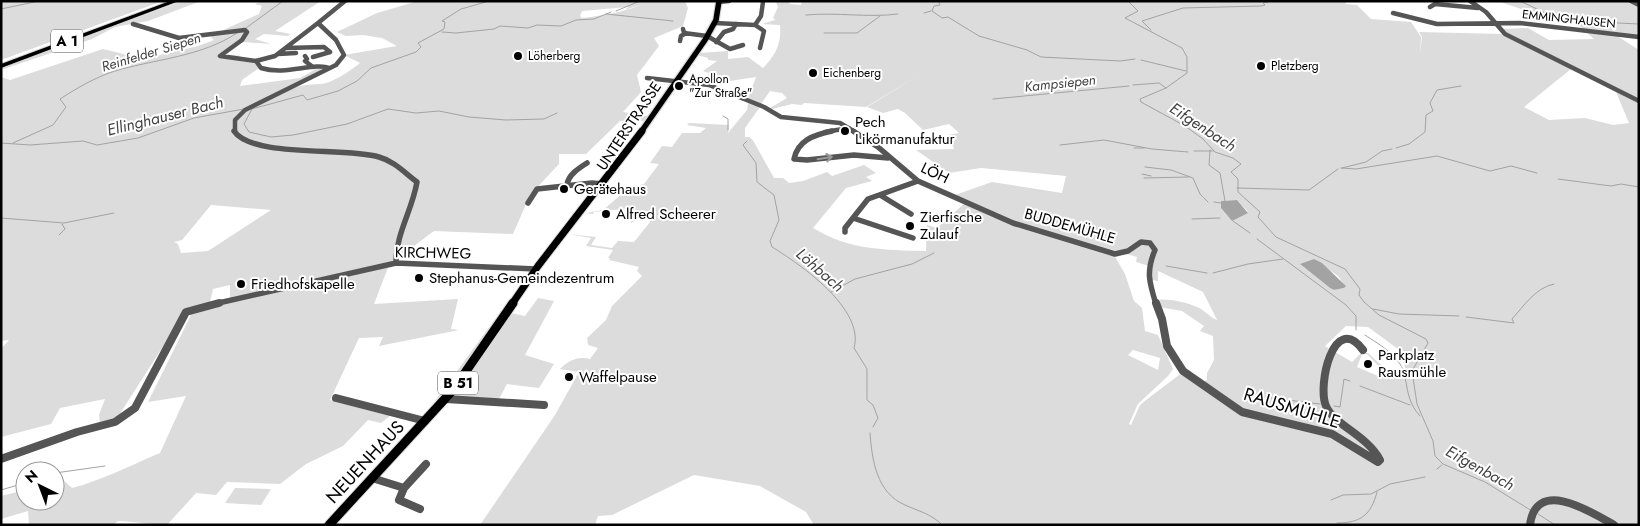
<svg xmlns="http://www.w3.org/2000/svg" width="1640" height="526" viewBox="0 0 1640 526" font-family="Jost,sans-serif">
<rect width="100%" height="100%" fill="#fff"/>
<!-- green -->
<path fill="#dcdcdc" fill-rule="evenodd" d="M1,1H163L1,60Z
M182,1H201L148,21L115,27L92,39L1,70L3,67Z
M262,1H321L275,31L291,34L288,36L264,34L255,39L271,44L243,42L225,54L241,56L238,59L255,61L259,68L242,80L240,86L300,78L321,66L327,68L292,89C303,84 309,85 320,84C333,83 350,71 360,63L344,55L397,46L382,38L363,35L346,36L337,32L377,13L418,1H685L688,8L683,26L654,38L659,46L637,75L641,92L623,112L648,116L644,121H620L586,154H559V164L530,195L513,234L434,231L394,261L230,298V285L213,289L210,302L389,265L374,304L458,299L451,329L459,330L379,346L383,337L359,338L330,400L391,415L381,423L368,420L343,446L306,464L280,484L227,482L216,495L196,493L167,525C150,525 134,521 118,521L113,525H29L28,511L1,519V496L25,490V501H55V479L60,477L72,488C103,480 131,465 160,453L186,396L148,402L191,315H183L116,420L100,424L99,415L105,399L60,408L51,424L1,437V349L9,340L1,341V77L10,80L103,49L140,58L139,60L198,46L214,40L210,36L259,14L262,6L255,4ZM643,4C625,12 601,16 582,18L580,16L582,11L628,7L625,10ZM211,205L271,210L208,251L181,253L178,244L174,242L182,240Z
M768,1H788L790,4L801,5L802,1H1347L1345,4L1357,5L1371,19L1411,22L1421,37L1420,54L1422,37L1419,32L1503,34L1564,65L1566,64L1509,35L1503,29L1528,28L1549,40L1594,39L1572,19L1534,13L1497,1H1630L1639,6V37L1614,34L1639,50V525H814L806,512L760,486L694,475L612,515L598,516L595,525H480L555,415L579,372L560,369C569,360 578,356 590,359L598,348L588,345L587,338L606,320L612,306L642,276L637,271L639,267L609,260L610,258H608L613,250L586,246L591,238L568,234L596,237L591,245L612,248L618,241L634,242L650,222L649,219L639,218L631,223V208L594,212L593,214L586,213L603,210L629,188L644,184L659,164L650,163L662,146L672,147L682,133H700L706,128L687,125L689,123L729,125L728,133L747,110L748,103L760,107L745,128V137H750L754,142L774,178H783L789,183L803,181L827,172L832,176L864,165L876,173L866,177L872,181L846,188L813,228C849,250 884,250 926,251L927,225L937,228L966,202L1012,223L1114,255L1125,274L1134,301L1142,308L1145,331L1158,335L1173,369L1168,376L1138,404L1129,424L1131,425L1140,405L1146,400L1183,372L1242,412L1331,435L1349,444L1374,464L1375,460L1342,436L1315,427L1252,414L1231,404L1200,383L1207,380V373L1214,360L1213,336L1200,331L1204,326L1182,311L1159,307L1156,300C1168,298 1185,302 1197,307C1205,310 1209,317 1217,320L1203,292L1158,271V281L1151,280L1149,266L1136,262L1137,257L1016,222L955,195L992,182L1062,193L1066,176L981,168L949,173L916,150L954,149L948,135L959,133L949,124L923,130L905,113L898,109L883,113L867,107L924,72L866,107L804,103L802,105L792,104L772,109L770,108L787,98L782,93L770,91L761,104L747,101L756,77L730,81L727,76H708L709,73L703,71L717,61L708,60V58L697,55L699,53L728,51V59L748,57L763,68C775,56 782,43 780,25L762,24L775,20L780,24L773,18L778,7L776,2ZM1571,69L1616,92L1629,123L1613,125L1585,118L1549,120L1524,107ZM1237,200L1248,212L1232,221L1221,208V201ZM1314,259L1338,276L1345,286L1344,288L1334,290L1330,288L1301,265ZM1346,326L1368,327L1402,352L1405,368L1389,372L1368,353H1361L1352,362L1325,346ZM1133,350L1160,358L1158,370L1128,355ZM1362,354H1367L1384,372L1378,376L1357,367Z
M538,298L554,301L525,355L554,364L539,388L507,384L498,401L455,397L435,401L501,311L525,316Z
M235,488L271,489L261,505L225,503Z"/>
<!-- water -->
<path fill="#a3a3a3" d="M1237,200L1248,213L1232,221L1221,208V201Z
M1314,259L1322,263L1346,286L1344,288L1334,290L1330,288L1300,264Z"/>
<g fill="none" stroke-linecap="round" stroke-linejoin="round">
<!-- stream -->
<path stroke="#a3a3a3" stroke-width="1" d="M489,1L461,9L442,21L445,22L444,29L418,43L421,47L416,52L371,68L357,81L338,91L307,100L303,95L252,109L244,124L249,132L271,137L293,135L347,124L388,109L416,113L439,111L469,117L506,120L544,119L557,113
M938,1L940,5L934,6L932,11L942,18L948,17L979,36L1027,50L1041,57L1120,61L1135,59
M1128,1L1138,11L1125,18L1182,48L1187,57V73L1166,88L1140,99L1141,102L1185,126L1203,139L1215,152L1233,158L1241,164L1231,172L1238,179V192L1260,212L1258,217L1276,237L1345,269L1360,289L1359,295L1364,302L1379,315L1426,339L1428,343L1412,371L1417,404L1433,441L1435,456L1443,464L1485,482L1532,511
M1520,1L1554,17L1577,21L1639,24
M1,9L39,1
M616,11L640,1
M924,13L931,11
M606,14L673,21
M806,15C837,12 867,18 898,14
M246,28L283,1
M1151,30L1142,21L1183,8L1261,6L1265,5L1263,3L1271,1
M442,32L456,33L494,29L500,26L528,28L537,25L561,26L576,20L594,19L611,12
M824,33H857L880,16
M1141,60L1186,71
M1133,85L1159,83L1166,88
M993,99L1129,86
M723,116L728,119V130
M747,141L743,145L756,163L757,182L774,195L779,220L770,241L772,247C800,264 865,309 854,348L867,369V400L873,405L878,418L873,427
M1,143L30,145L83,141L97,145L138,138L194,118L244,109
M13,143L53,125L66,107L60,99C77,88 96,77 115,71C155,59 201,57 237,33
M1060,145L1104,140L1152,149L1188,152
M1134,148H1144
M1396,148L1409,144L1425,132L1426,115L1433,111L1430,103L1437,90L1461,86
M1210,150L1209,165L1220,173L1225,201
M1194,151H1213
M1145,167L1171,170L1193,178L1200,194L1208,202
M1341,168L1356,169L1437,156L1490,171L1511,166L1537,173
M1342,168L1366,162L1382,151L1392,149
M1142,174L1151,176
M1144,178L1189,177
M1558,179L1611,186L1621,184L1639,187
M1237,188L1309,190L1338,169
M1214,202L1221,203
M1,218L64,223L114,213
M1192,219L1220,218
M1233,221L1250,233
M59,235L65,229L62,224
M1257,239L1346,305L1356,316V330
M1166,266L1207,273
M1213,273L1248,264L1283,259
M831,292L855,279L912,264L934,253
M1373,309L1399,314L1459,316
M1466,317L1514,323L1512,319C1524,306 1535,288 1554,284
M1365,335C1380,345 1402,357 1405,377C1408,393 1409,404 1420,416
M1360,386L1410,405
M1263,397L1320,404
M1334,406L1340,407L1344,379L1350,381
M870,433C872,461 877,493 905,505C918,511 932,514 942,525
M1437,469L1442,465
M55,473L105,466
M1,490L25,483
M1331,500L1343,495L1371,494L1390,484L1425,477
M1538,514L1555,525
M1337,523C1361,523 1371,515 1377,492"/>
<!-- major-far2 casing -->
<g stroke="#dbdbdb" stroke-width="8">
<path id="major-far2" d="M641,132L705,40L716,20L719,1"/>
</g>
<!-- major-far1 casing -->
<g stroke="#dbdbdb" stroke-width="9">
<path id="major-far1" d="M512,304L538,266L642,131"/>
</g>
<!-- major casing -->
<g stroke="#dbdbdb" stroke-width="11">
<path id="major" d="M329,525L453,390L513,303"/>
</g>
<!-- highway casing -->
<g stroke="#dbdbdb" stroke-width="2">
<path id="highway" d="M170,1H179L1,68V64Z"/>
</g>
<!-- minor-far2 -->
<path stroke="#555" stroke-width="4.5" d="M1470,1L1486,12L1505,34L1639,101
M1631,1L1639,5
M719,2L729,1
M1430,7L1435,4L1478,8
M1393,13L1437,24L1520,23L1639,37
M715,23L755,25L764,31L760,48
M133,24L179,38L245,30L247,32L242,40L220,56L256,61L275,56L318,23
M755,25L761,16L763,2
M683,29L684,33L707,36L730,49L743,45
M680,41L681,36L686,33
M716,42L724,32L733,29L736,24
M286,48L324,47L330,52
M278,54L296,53
M305,56L307,59L305,61L313,67
M313,57L330,52
M256,61L261,68C286,76 313,62 330,68
M647,78L709,85L764,107L781,117L840,123L855,132
M235,132V120L245,110L336,65L344,55L336,40L318,23L345,1
M825,132L849,128"/>
<!-- minor-far1 -->
<path stroke="#555" stroke-width="5.5" d="M234,131C252,158 345,147 379,157C394,161 405,173 417,182C412,211 396,233 396,263
M832,131C814,135 798,140 794,159L807,160L854,155L888,158
M853,131L878,147L918,181L1013,223L1115,254L1128,251L1141,242L1150,243L1155,250C1146,271 1149,282 1156,304
M567,185C568,175 579,168 587,163
M880,195L911,214
M528,203L537,189L592,183L604,184
M853,218L913,238
M845,232V228L868,199L918,181
M214,304L396,263L536,269"/>
<!-- minor -->
<path stroke="#555" stroke-width="8" d="M1156,303L1162,319L1167,346L1183,371L1242,412L1332,434L1378,462L1380,460C1367,435 1334,425 1326,406C1317,385 1334,311 1363,350
M336,398L425,421
M446,399L544,405
M1,459L77,432L115,422L135,408L186,312L219,303
M372,478L404,488L426,464
M404,488L399,500L420,509
M1530,525C1536,476 1593,513 1614,525"/>
<!-- major-far2 -->
<use href="#major-far2" stroke="#000" stroke-width="5.5"/>
<!-- major-far1 -->
<use href="#major-far1" stroke="#000" stroke-width="7"/>
<!-- major -->
<use href="#major" stroke="#000" stroke-width="9"/>
<!-- highway -->
<use href="#highway" fill="#000" fill-rule="evenodd"/>
</g>
<!-- one-way arrows -->
<defs><path id="oneway-shaft" d="M-6 0H5M1.5-3L5.5 0L1.5 3" fill="none" stroke-width="1.6" stroke-linecap="round" stroke-linejoin="round" transform="scale(1.25)"/></defs>
<use stroke="#999" href="#oneway-shaft" transform="translate(825 158) rotate(-9)"/>
<!-- markers -->
<g fill="#000" stroke="#fff" stroke-width="2">
<circle cx="518" cy="56" r="5"/>
<circle cx="1261" cy="66" r="5"/>
<circle cx="813" cy="73" r="5"/>
<circle cx="679" cy="86" r="5"/>
<circle cx="845" cy="131" r="5"/>
<circle cx="564" cy="189" r="5"/>
<circle cx="606" cy="214" r="5"/>
<circle cx="910" cy="226" r="5"/>
<circle cx="419" cy="278" r="5"/>
<circle cx="241" cy="284" r="5"/>
<circle cx="1368" cy="364" r="5"/>
<circle cx="569" cy="377" r="5"/>
</g>
<g text-anchor="middle" dominant-baseline="central" stroke-width="4" stroke-linejoin="round" paint-order="stroke">
<!-- far-street labels -->
<g font-size="12" fill="#000" stroke="#fff">
<text transform="translate(1569 19) rotate(6)">EMMINGHAUSEN</text>
</g>
<!-- far-poi labels -->
<g font-size="12" fill="#000" stroke="#fff" text-anchor="start">
<text x="528" y="56">Löherberg</text>
<text x="1271" y="66">Pletzberg</text>
<text x="823" y="73">Eichenberg</text>
<text x="689" y="79">Apollon<tspan x="689" dy="14">"Zur Straße"</tspan></text>
</g>
<!-- shield labels -->
<g fill="#fff" stroke="#4c4c4c" stroke-width="1">
<rect x="51" y="29.5" width="32" height="23" rx="4"/>
<rect x="438" y="371.5" width="40" height="23" rx="4"/>
</g>
<g font-size="14" font-weight="bold" fill="#000">
<text x="67" y="41">A 1</text>
<text x="458" y="383">B 51</text>
</g>
<!-- far-water labels -->
<g font-size="14" font-style="italic" fill="#444" stroke="#fff">
<text transform="translate(151 52) rotate(-17)">Reinfelder Siepen</text>
<text transform="translate(1060 83) rotate(-6)">Kampsiepen</text>
</g>
<!-- poi labels -->
<g font-size="15" fill="#000" stroke="#fff" text-anchor="start">
<text x="855" y="122">Pech<tspan x="855" dy="17">Likörmanufaktur</tspan></text>
<text x="574" y="189">Gerätehaus</text>
<text x="616" y="214">Alfred Scheerer</text>
<text x="920" y="217">Zierfische<tspan x="920" dy="17">Zulauf</tspan></text>
<text x="429" y="278">Stephanus-Gemeindezentrum</text>
<text x="251" y="284">Friedhofskapelle</text>
<text x="1378" y="355">Parkplatz<tspan x="1378" dy="17">Rausmühle</tspan></text>
<text x="579" y="377">Waffelpause</text>
</g>
<!-- street labels -->
<g font-size="15" fill="#000" stroke="#fff">
<text transform="translate(629 126) rotate(-56)">UNTERSTRASSE</text>
<text transform="translate(935 173) rotate(26)">LÖH</text>
<text transform="translate(1070 226) rotate(16)">BUDDEMÜHLE</text>
<text transform="translate(433 253) rotate(1)">KIRCHWEG</text>
</g>
<!-- water labels -->
<g font-size="16" font-style="italic" fill="#444" stroke="#fff">
<text transform="translate(165 116) rotate(-14)">Ellinghauser Bach</text>
<text transform="translate(1203 127) rotate(33)">Eifgenbach</text>
<text transform="translate(820 270) rotate(41)">Löhbach</text>
<text transform="translate(1480 468) rotate(29)">Eifgenbach</text>
</g>
<!-- near-street labels -->
<g font-size="18" fill="#000" stroke="#fff">
<text transform="translate(1292 408) rotate(17)">RAUSMÜHLE</text>
<text transform="translate(365 462) rotate(-47)">NEUENHAUS</text>
</g>
</g>
<!-- border -->
<rect width="1640" height="526" fill="none" stroke="#000000" stroke-width="5"/>
<!-- north arrow -->
<g transform="translate(40 486) rotate(318)"><circle r="24" fill="#ffffff" stroke="#999999"/>
<path d="M0-4L9 19L0 12L-9 19Z" fill="#000000"/>
<text y="-8" font-size="14" font-weight="bold" text-anchor="middle" fill="#000000">N</text>
</g>
</svg>
